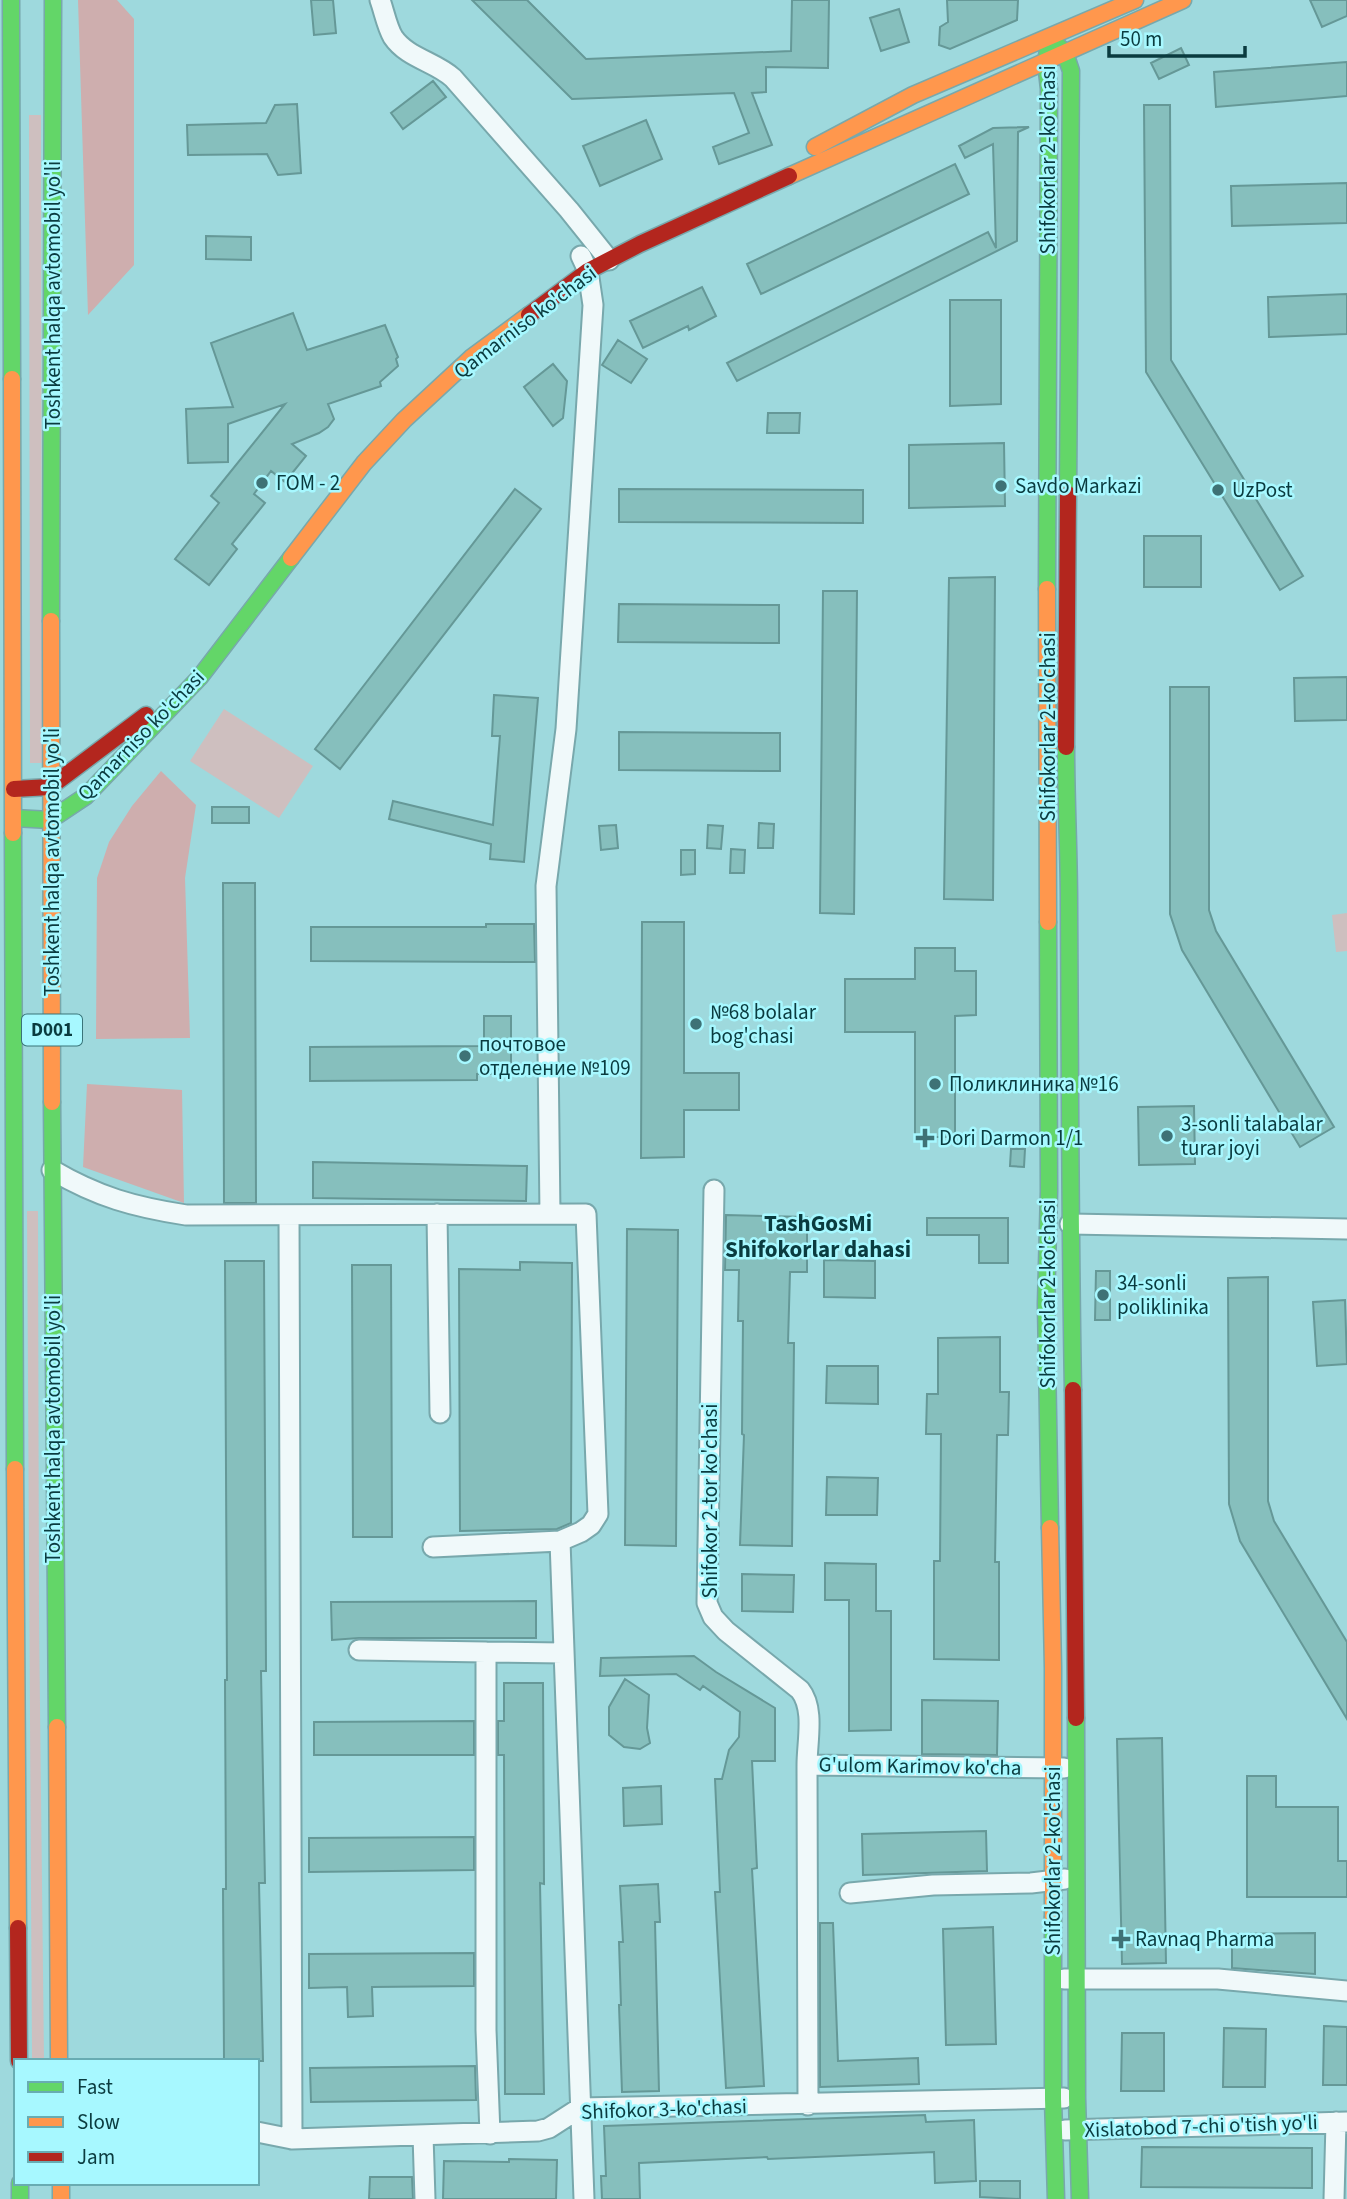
<svg xmlns="http://www.w3.org/2000/svg" width="1347" height="2199" viewBox="0 0 1347 2199" font-family="'Source Sans 3',sans-serif">
<rect width="100%" height="100%" fill="#9ed9dd"/>
<!-- green -->
<path fill="#cebfbf" d="M29,115H41L42,763H30Z
M224,709L313,766L279,818L190,761Z
M1347,913V951L1336,952L1332,915Z
M27,1211H38L39,1616L44,2061H32Z"/>
<!-- forest -->
<path fill="#ceaeae" d="M78,0H117L134,19V265L88,315Z
M161,771L196,805L185,878L190,1038L96,1039L97,878L109,842L132,806Z
M87,1084L182,1090L184,1203L83,1167Z"/>
<!-- building -->
<path fill="#86bfbd" stroke="#659897" stroke-width="2" d="M311,0H333L336,33L314,35Z
M472,0H527L586,59L791,51L792,0H829L828,68L766,67V92L752,93L772,145L719,164L713,147L749,133L734,93L572,99Z
M947,0H1018L1017,20L950,49L939,45L940,27L948,22Z
M1310,0H1347V16L1322,27Z
M899,9L909,42L881,51L870,18Z
M1181,48L1189,65L1159,79L1151,63Z
M1347,62V96L1216,107L1214,72Z
M433,81L446,97L403,129L391,113Z
M297,104L301,173L278,175L267,154L188,155L187,125L266,123L275,105Z
M1144,105H1170L1171,360L1303,576L1280,590L1146,372Z
M646,120L662,159L600,186L583,146Z
M1029,127L1018,132L1017,241L737,381L727,363L988,232L996,248L993,144L965,158L959,146L993,128Z
M955,164L969,194L761,294L747,264Z
M1347,183V223L1232,226L1231,186Z
M206,236L251,237V260L206,259Z
M702,287L716,316L689,330L688,326L643,348L630,321Z
M1347,294V334L1269,337L1268,297Z
M950,300H1001V404L950,406Z
M293,313L307,350L385,325L398,357L396,359L398,366L380,382L381,386L328,404L334,419L328,427L319,433L292,444L306,456L285,482L271,471L254,494L265,503L232,544L237,549L209,585L175,559L219,503L211,496L285,404L228,424V462L188,463L186,409L233,407L211,343Z
M618,340L647,359L631,383L602,365Z
M553,364L567,381L563,418L553,426L524,387Z
M768,413H800L799,433H767Z
M1004,443L1005,506L909,508V445Z
M515,489L541,509L340,769L315,749Z
M619,489L863,490V523L619,522Z
M1144,536H1201V587H1144Z
M995,577L993,900L944,899L949,578Z
M823,591H857L854,914L820,913Z
M619,604L779,605V643L618,642Z
M1347,677V720L1295,721L1294,678Z
M1170,687H1209V910L1216,931L1334,1127L1300,1147L1182,950L1170,914Z
M494,695L538,698L524,862L490,859L491,844L389,819L393,801L493,825L500,736H492Z
M619,732L780,733V771L619,770Z
M212,807H249V823H212Z
M759,823L774,824L773,848H758Z
M616,825L618,848L601,850L599,826Z
M708,825L723,826L721,849L707,848Z
M731,849L745,850L744,873H730Z
M681,850H695V874L681,875Z
M223,883H255L256,1203H224Z
M642,922H684V1073H739V1110H684V1157L641,1158Z
M486,924H534L535,962L311,961V927H486Z
M915,948H955V971H976V1015L955,1016V1137H915V1032H845V979H915Z
M484,1016H511V1074H477V1080L310,1081V1047L484,1046Z
M1194,1106L1195,1164L1139,1165L1138,1107Z
M1011,1149H1025L1024,1167L1010,1166Z
M313,1162L527,1166L526,1201L313,1198Z
M726,1215L807,1217V1272H790L788,1343H794L792,1546L740,1545L744,1435L742,1434L743,1321H738L739,1270H725Z
M927,1218H1008V1263H979V1235H927Z
M627,1229L678,1230L676,1546L625,1545Z
M824,1260L875,1261V1298L824,1297Z
M225,1261H264L266,1671H261L265,1883H259L263,2061H224L223,1889H226L225,1680H227Z
M520,1262L572,1263L571,1523L557,1529L460,1531L459,1269L520,1270Z
M352,1265H391L392,1537H353Z
M1096,1271H1110V1320H1095Z
M1268,1277V1501L1274,1521L1347,1642V1719L1240,1541L1229,1504L1228,1278Z
M1345,1300L1347,1364L1317,1366L1313,1302Z
M1000,1337V1392H1009L1008,1435H997L995,1562H999V1660L934,1659V1561H940L941,1434H926L927,1394H938V1338Z
M827,1366H878V1404L826,1403Z
M827,1477L878,1478L877,1515H826Z
M825,1563L876,1564V1611H891V1730L849,1731V1600H825Z
M742,1574L794,1575L793,1612L742,1611Z
M536,1601V1638H359L332,1640L331,1602Z
M694,1656L716,1672L775,1708V1761H752L757,1868L752,1869L764,2086L726,2088L715,1892H720L715,1779H722L729,1750L739,1737L740,1712L703,1686L700,1690L676,1674L600,1676L601,1658Z
M625,1679L649,1695L647,1728L650,1743L640,1749L624,1747L609,1735V1707Z
M504,1683H543L544,1884L540,1883L544,2094H505L504,1755H498V1721H504Z
M922,1700L998,1701L997,1755L922,1754Z
M474,1721V1755H314V1722Z
M1162,1738L1166,1963L1122,1964L1117,1739Z
M1247,1776H1276V1807H1338V1861H1347V1897H1247Z
M661,1786L662,1824L624,1826L623,1788Z
M986,1831L987,1871L863,1875L862,1834Z
M474,1837V1870L309,1872V1838Z
M658,1884L660,1922H655L659,2091L622,2092L619,2005H621L619,1942H623L620,1886Z
M820,1923H833L838,2061L918,2058L919,2084L820,2087Z
M993,1927L996,2044L946,2045L943,1929Z
M1315,1933V1974L1232,1968V1934Z
M474,1953V1986L372,1987L373,2016L348,2017L347,1987L309,1988V1954Z
M1324,2026L1347,2027V2085H1323Z
M1224,2028L1266,2029L1265,2087H1223Z
M1122,2033H1164V2091H1121Z
M475,2066L476,2100L311,2102L310,2068Z
M925,2115L926,2122L974,2120L976,2181L935,2183L934,2152L768,2159L767,2157L639,2163L640,2199H602L601,2176H606L604,2126Z
M1142,2147L1312,2148V2188L1141,2187Z
M509,2159L557,2160L556,2199H443L444,2161L509,2162Z
M370,2177H412L413,2199H369Z
M980,2181H1020V2199L980,2197Z"/>
<g fill="none" stroke-linecap="round" stroke-linejoin="round">
<!-- street casing -->
<g stroke="#78a8ac" stroke-width="23">
<path id="street" d="M380,0C384,11 387,27 393,37C407,58 436,62 453,78L569,210L609,260
M52,1170C98,1197 134,1207 186,1215L586,1214L598,1514L591,1525L581,1532L560,1541L433,1547
M714,1190L707,1603L713,1617L726,1631L800,1690C815,1709 807,1741 807,1765L808,2105
M437,1214L440,1413
M550,1214L546,886L566,729L593,305L588,271L581,256
M289,1215L292,2139
M1070,1224L1347,1229
M560,1541L584,2199
M359,1650L486,1652
M807,1765L1064,1768
M850,1893L933,1885L1031,1883L1065,1879
M1064,1979H1218L1347,1991
M1065,2130L1347,2122
M257,2132L292,2139L538,2131L549,2128L580,2108L1064,2098
M490,2134L486,2030V1652L563,1653
M423,2135L425,2199
M1334,2199L1336,2122"/>
</g>
<!-- fast casing -->
<g stroke="#78a8ac" stroke-width="19">
<path id="fast" d="M11,0L12,379
M1050,38L1065,53L1071,71L1068,494
M1047,589L1049,89L1046,62L1050,38
M51,621L53,0
M1066,747C1066,800 1069,853 1069,906C1070,1068 1070,1229 1073,1390
M14,818L50,820L86,796L200,677L291,558
M13,833L15,1469
M1048,922L1049,1191L1046,1304L1050,1528
M52,1102L57,1727
M1076,1718L1077,2098L1080,2199
M1053,1917V2099L1056,2199
M20,2183V2199"/>
</g>
<!-- slow casing -->
<g stroke="#78a8ac" stroke-width="19">
<path id="slow" d="M815,147L913,95L1135,0
M789,176L1183,0
M12,379L13,833
M291,558L364,463L404,420L471,358L529,315
M1047,589L1048,922
M51,621L52,1102
M15,1469L18,1928
M1050,1528L1053,1668V1917
M57,1727L59,2061
M61,2183V2199"/>
</g>
<!-- jam casing -->
<g stroke="#78a8ac" stroke-width="19">
<path id="jam" d="M529,315L588,271L640,244L789,176
M1066,747L1068,494
M14,789L50,787L146,715
M1073,1390L1076,1718
M18,1928L19,2061"/>
</g>
<!-- street -->
<use href="#street" stroke="#f0f9fa" stroke-width="19"/>
<!-- fast -->
<use href="#fast" stroke="#63d668" stroke-width="16"/>
<!-- slow -->
<use href="#slow" stroke="#ff974d" stroke-width="16"/>
<!-- jam -->
<use href="#jam" stroke="#b3261e" stroke-width="16"/>
</g>
<!-- markers -->
<g fill="#3e7276" stroke="#a7f8ff" stroke-width="2.5">
<circle cx="262" cy="483" r="7"/>
<circle cx="1001" cy="486" r="7"/>
<circle cx="1218" cy="490" r="7"/>
<circle cx="696" cy="1024" r="7"/>
<circle cx="465" cy="1056" r="7"/>
<circle cx="935" cy="1084" r="7"/>
<circle cx="1167" cy="1136" r="7"/>
<path d="M921.5 1127.5h7v7h7v7h-7v7h-7v-7h-7v-7h7z"/>
<circle cx="1103" cy="1295" r="7"/>
<path d="M1117.5 1928.5h7v7h7v7h-7v7h-7v-7h-7v-7h7z"/>
</g>
<g text-anchor="middle" dominant-baseline="central" stroke-width="5" stroke-linejoin="round" paint-order="stroke">
<!-- shield labels -->
<rect fill="#a7f8ff" stroke="#397479" stroke-width="2" x="22" y="1014.5" width="60" height="31" rx="5"/>
<g font-size="19" font-weight="bold" fill="#0a3b3f">
<text x="52" y="1030">D001</text>
</g>
<!-- street labels -->
<g font-size="21" fill="#0a3b3f" stroke="#a7f8ff">
<text transform="translate(1048 160) rotate(-90)">Shifokorlar 2-ko'chasi</text>
<text transform="translate(53 295) rotate(-90)">Toshkent halqa avtomobil yo'li</text>
<text transform="translate(525 322) rotate(-37)">Qamarniso ko'chasi</text>
<text transform="translate(1048 727) rotate(-90)">Shifokorlar 2-ko'chasi</text>
<text transform="translate(141 735) rotate(-46)">Qamarniso ko'chasi</text>
<text transform="translate(52 862) rotate(-90)">Toshkent halqa avtomobil yo'li</text>
<text transform="translate(1048 1294) rotate(-90)">Shifokorlar 2-ko'chasi</text>
<text transform="translate(53 1429) rotate(-90)">Toshkent halqa avtomobil yo'li</text>
<text transform="translate(710 1501) rotate(-90)">Shifokor 2-tor ko'chasi</text>
<text transform="translate(920 1766) rotate(1)">G'ulom Karimov ko'cha</text>
<text transform="translate(1053 1861) rotate(-90)">Shifokorlar 2-ko'chasi</text>
<text transform="translate(664 2109) rotate(-2)">Shifokor 3-ko'chasi</text>
<text transform="translate(1201 2126) rotate(-2)">Xislatobod 7-chi o'tish yo'li</text>
</g>
<!-- poi labels -->
<g font-size="21" fill="#0a3b3f" stroke="#a7f8ff" text-anchor="start">
<text x="276" y="483">ГОМ - 2</text>
<text x="1015" y="486">Savdo Markazi</text>
<text x="1232" y="490">UzPost</text>
<text x="710" y="1012">№68 bolalar<tspan x="710" dy="24">bog'chasi</tspan></text>
<text x="479" y="1044">почтовое<tspan x="479" dy="24">отделение №109</tspan></text>
<text x="949" y="1084">Поликлиника №16</text>
<text x="1181" y="1124">3-sonli talabalar<tspan x="1181" dy="24">turar joyi</tspan></text>
<text x="939" y="1138">Dori Darmon 1/1</text>
<text x="1117" y="1283">34-sonli<tspan x="1117" dy="24">poliklinika</tspan></text>
<text x="1135" y="1939">Ravnaq Pharma</text>
</g>
<!-- neighbourhood labels -->
<g font-size="23" font-weight="bold" fill="#0a3b3f" stroke="#a7f8ff">
<text x="818" y="1223">TashGosMi<tspan x="818" dy="26">Shifokorlar dahasi</tspan></text>
</g>
</g>
<!-- legend -->
<rect x="14" y="2059" width="245" height="126" fill="#a7f8ff" stroke="#68acb2" stroke-width="2"/>
<rect x="28" y="2082" width="35" height="10" fill="#63d668" stroke="#68acb2" stroke-width="2"/>
<text x="77" y="2094" font-size="21" fill="#0a3b3f">Fast</text>
<rect x="28" y="2117" width="35" height="10" fill="#ff974d" stroke="#68acb2" stroke-width="2"/>
<text x="77" y="2129" font-size="21" fill="#0a3b3f">Slow</text>
<rect x="28" y="2152" width="35" height="10" fill="#b3261e" stroke="#68acb2" stroke-width="2"/>
<text x="77" y="2164" font-size="21" fill="#0a3b3f">Jam</text>
<!-- scale -->
<path d="M1109 46v10h136v-10" fill="none" stroke="#0a3b3f" stroke-width="3.5"/>
<text x="1120" y="46" font-size="21" fill="#0a3b3f" stroke="#a7f8ff" stroke-width="5" paint-order="stroke">50 m</text>
</svg>
